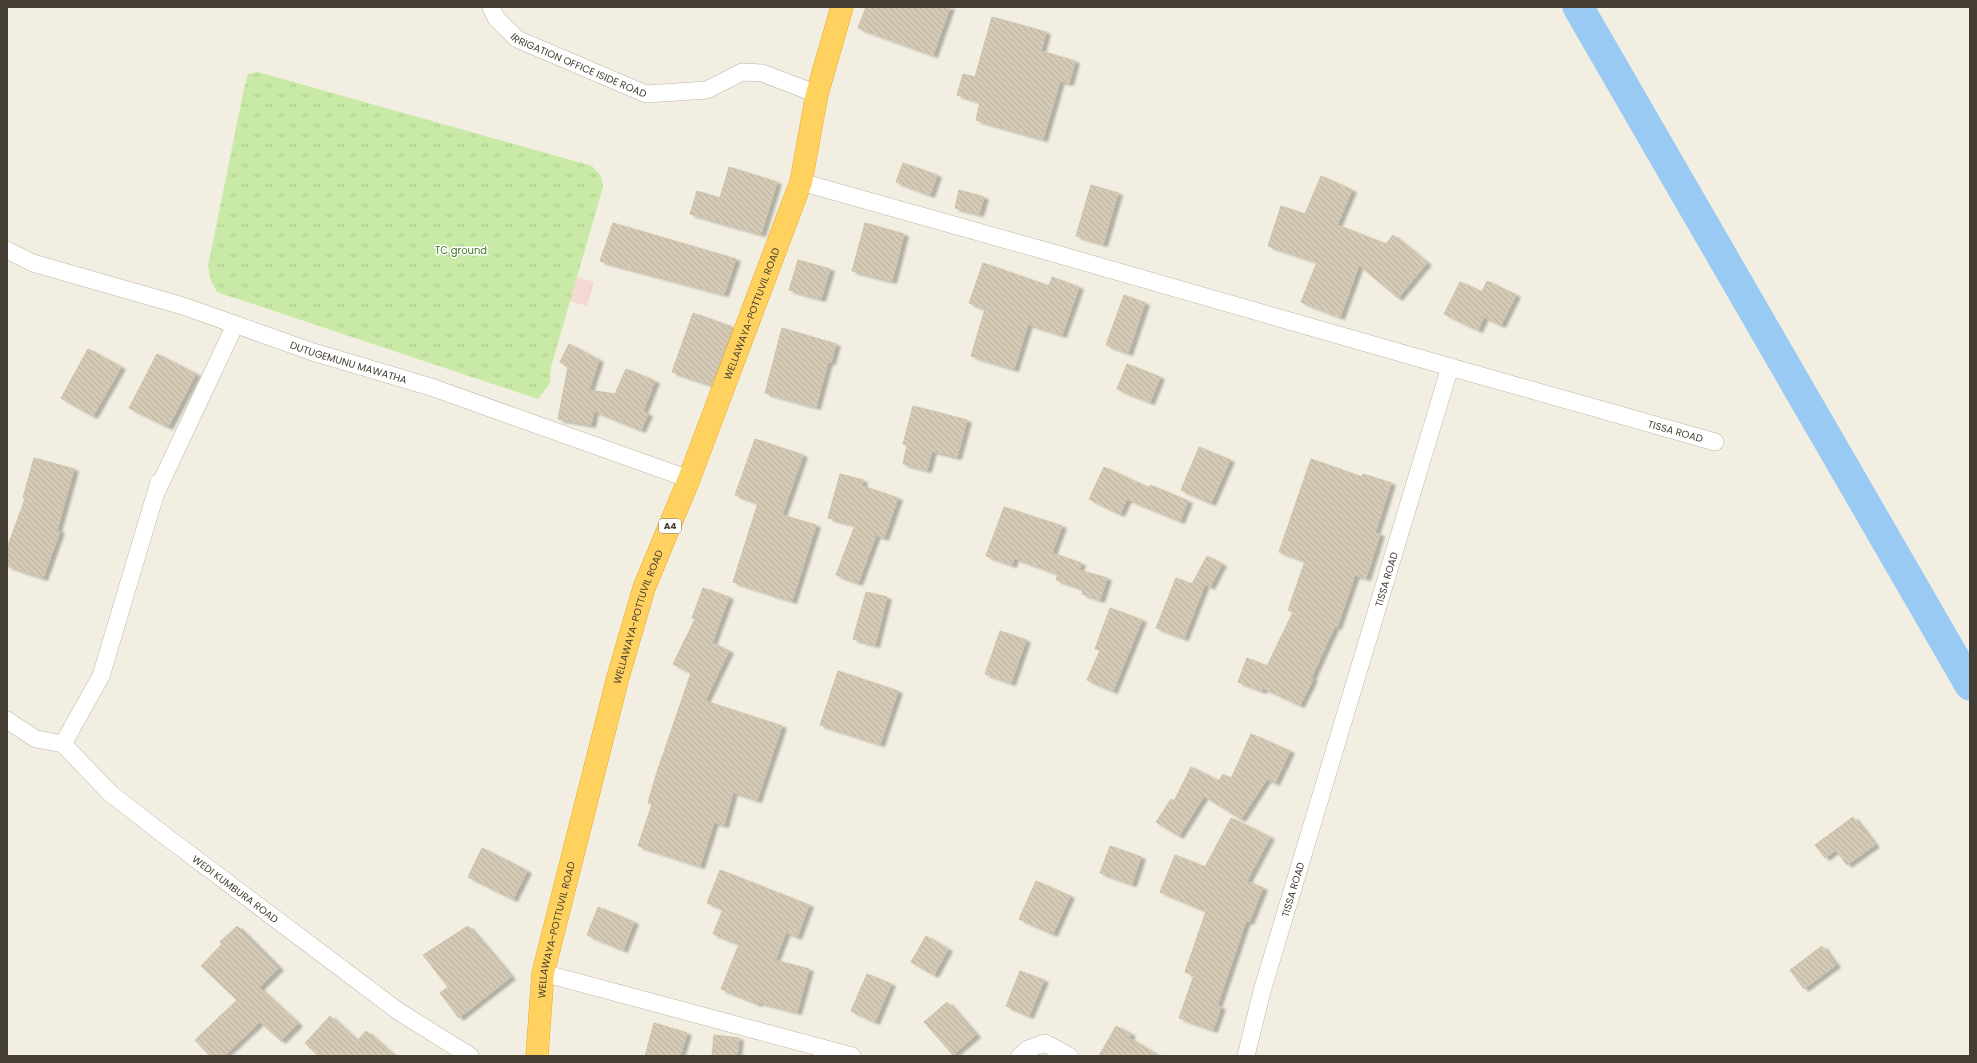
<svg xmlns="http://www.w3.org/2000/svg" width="1977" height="1063" viewBox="0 0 1977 1063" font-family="Poppins,sans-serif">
<defs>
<pattern id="park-tufts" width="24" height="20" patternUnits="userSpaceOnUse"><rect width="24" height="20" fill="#c8eaa6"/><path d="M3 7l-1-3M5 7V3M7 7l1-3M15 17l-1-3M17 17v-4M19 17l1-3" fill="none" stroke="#adca8f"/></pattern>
<pattern id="building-back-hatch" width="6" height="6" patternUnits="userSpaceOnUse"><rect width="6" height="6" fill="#d4cab6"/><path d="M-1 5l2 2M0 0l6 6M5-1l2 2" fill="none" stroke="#b7ae9d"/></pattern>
<filter id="shadow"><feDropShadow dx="4.5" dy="2.5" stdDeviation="1" flood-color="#0004"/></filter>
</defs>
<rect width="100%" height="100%" fill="#f2eee1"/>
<!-- medical -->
<path fill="#f4d9d3" d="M577,277L594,282L587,306L570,301Z"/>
<!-- park -->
<path fill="url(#park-tufts)" d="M258,72L592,166L601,176L603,187L551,367L550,383L538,399L217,292L211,281L208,266L244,89L248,74Z"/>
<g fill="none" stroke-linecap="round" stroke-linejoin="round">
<!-- river -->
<path stroke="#98caf4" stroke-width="31" d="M1578,7L1970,685"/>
</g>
<!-- building -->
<path fill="url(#building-back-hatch)" stroke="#cfc2a9" filter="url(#shadow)" d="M866,7H950L933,55L858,28Z
M992,17L1046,32L1041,51L1075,61L1069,83L1060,81L1043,139L976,120L980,102L957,95L963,74L975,77Z
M903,163L937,175L930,195L896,182Z
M729,167L777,182L761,234L690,214L697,191L720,198Z
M1321,176L1352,190L1337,225L1386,244L1393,235L1427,263L1398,298L1359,265L1340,317L1301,302L1317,262L1268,246L1281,206L1305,214Z
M1091,185L1118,193L1103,244L1076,236Z
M959,190L984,197L979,214L955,208Z
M613,223L736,259L724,294L600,261Z
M865,223L904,234L892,281L852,271Z
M798,260L830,269L821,299L789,290Z
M983,263L1049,286L1052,277L1079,287L1062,335L1028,324L1014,369L971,356L985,309L969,303Z
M1487,281L1516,295L1501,325L1484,317L1478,330L1444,314L1460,282L1482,292Z
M1124,295L1145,303L1128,353L1106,345Z
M693,313L733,327L711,385L672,372Z
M782,328L836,344L831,362H828L816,407L765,393Z
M569,344L599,360L589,390L615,394L626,369L655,381L643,411L648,414L641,430L594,411L591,425L558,419L568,367L560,362Z
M88,349L121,367L93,416L61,398Z
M157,354L196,374L168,427L129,408Z
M1127,364L1160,377L1150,402L1117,389Z
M913,406L967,420L957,457L932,451L927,470L903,464L907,445L903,444Z
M755,439L803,455L782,515L816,525L792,601L733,582L758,503L735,495Z
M1199,447L1230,460L1211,503L1181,490Z
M34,458L74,469L57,530L60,531L43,578L7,566V548L25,499L23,498Z
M1311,459L1362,477L1363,474L1391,483L1375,533L1380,534L1366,578L1355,575L1337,627L1335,626L1311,678L1313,679L1300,705L1263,688L1262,691L1238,682L1247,658L1267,666L1293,612L1288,610L1305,561L1279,552Z
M1104,467L1149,488L1150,485L1188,501L1180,521L1127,499L1120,514L1089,499Z
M840,474L863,480L862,486L898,498L884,538L876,535L858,583L836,575L855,525L828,518Z
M1004,507L1062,526L1052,553L1081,563L1079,570L1107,578L1100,600L1082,594L1083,589L1056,580L1058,574L1014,558L1012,565L986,556Z
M1207,556L1222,564L1210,587L1205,584L1184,638L1156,628L1176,578L1192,584Z
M703,588L729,597L712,643L729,651L705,701L782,726L757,800L733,792L724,825L714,822L700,866L638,846L652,804L648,803L656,775L691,673L673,664L695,619L692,618Z
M866,592L887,597L875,645L853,639Z
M1110,608L1142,620L1113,691L1087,680L1100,650L1095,649Z
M1000,631L1026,640L1011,683L985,674Z
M838,671L898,691L880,744L820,725Z
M1251,734L1290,751L1275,783L1267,779L1241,819L1204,796L1179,836L1156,822L1171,799L1174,801L1191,767L1219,781L1223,774L1231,779Z
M1853,817L1875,845L1847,865L1836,850L1825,858L1815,845Z
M1231,818L1270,837L1247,881L1263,888L1249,922L1246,921L1217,1006L1221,1007L1213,1030L1179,1018L1194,975L1185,972L1206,911L1160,892L1175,855L1205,867Z
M1110,846L1141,857L1132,884L1100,873Z
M482,848L527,871L513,899L468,877Z
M720,870L809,905L797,937L786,932L775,960L809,969L797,1012L758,1002V1004L721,989L739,944L713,934L723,909L707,903Z
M1036,881L1070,896L1053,934L1019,919Z
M598,907L634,922L623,950L587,935Z
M237,926L279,968L259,988L298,1024L281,1041L260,1022L224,1056H210L195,1040L237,1000L201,966L222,944L220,942Z
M468,926L511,977L459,1018L440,993L448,987L423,955Z
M926,936L948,949L934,975L911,962Z
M1822,946L1836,965L1804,989L1790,970Z
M1020,971L1044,980L1029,1016L1006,1006Z
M867,974L891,984L875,1022L851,1011Z
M947,1002L976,1035L953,1055L924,1022Z
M330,1016L357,1041L366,1031L394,1056H319L305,1043Z
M654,1023L687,1033L680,1056H645Z
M1116,1026L1131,1034L1129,1038L1159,1056H1099Z
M714,1035L739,1038L737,1056H712Z"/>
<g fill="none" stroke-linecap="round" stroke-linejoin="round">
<!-- minor casing -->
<g stroke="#beb6a4" stroke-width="18">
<g id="minor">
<path id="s1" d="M491,7L496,18L517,39L646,94L707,90L742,72L762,73L817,94"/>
<path d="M801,182L1046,251L1450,367"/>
<path id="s2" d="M7,250L33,263L183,306L313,352L431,387L689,479"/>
<path d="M156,493L235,325"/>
<path id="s3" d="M7,720L36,739L63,744L110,793L168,838L398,1011L470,1056"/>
<path d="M63,744L101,676L159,482"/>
<path d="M543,973L852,1056"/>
<path d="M1020,1056L1028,1049L1045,1043L1069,1056"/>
<path id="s4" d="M1246,1056L1262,991L1450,367L1715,442"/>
</g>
</g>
<!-- highway casing -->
<g stroke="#e7aa26" stroke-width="23">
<g id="highway">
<path id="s5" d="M537,1056L543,973L618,677L644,588L689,479L801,182L817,94L842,7"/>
</g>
</g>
<!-- minor -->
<use href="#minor" stroke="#fff" stroke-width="17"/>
<!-- highway -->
<use href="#highway" stroke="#ffd25f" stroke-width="22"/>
</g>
<g text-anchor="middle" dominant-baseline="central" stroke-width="3" stroke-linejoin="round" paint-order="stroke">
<!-- shield labels -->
<rect fill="#fff" stroke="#7c7770" stroke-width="1" x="659" y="519" width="22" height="14" rx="3"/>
<g font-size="9" font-weight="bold" fill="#443d32">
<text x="670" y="526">A4</text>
</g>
<!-- street labels -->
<g font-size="10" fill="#443d32" stroke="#fff">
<text stroke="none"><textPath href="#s1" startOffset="109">IRRIGATION OFFICE ISIDE ROAD</textPath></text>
<text stroke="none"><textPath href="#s5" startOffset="776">WELLAWAYA-POTTUVIL ROAD</textPath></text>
<text stroke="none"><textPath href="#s2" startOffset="360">DUTUGEMUNU MAWATHA</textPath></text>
<text stroke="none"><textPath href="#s4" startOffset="953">TISSA ROAD</textPath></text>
<text stroke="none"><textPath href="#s4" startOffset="497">TISSA ROAD</textPath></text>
<text stroke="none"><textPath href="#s5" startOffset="452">WELLAWAYA-POTTUVIL ROAD</textPath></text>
<text stroke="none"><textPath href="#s3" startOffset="288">WEDI KUMBURA ROAD</textPath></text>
<text stroke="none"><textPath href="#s4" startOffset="173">TISSA ROAD</textPath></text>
<text stroke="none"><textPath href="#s5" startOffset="128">WELLAWAYA-POTTUVIL ROAD</textPath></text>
</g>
<!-- park labels -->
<g font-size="10" fill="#3e7822" stroke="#fff">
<text x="461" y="250">TC ground</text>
</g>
</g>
<!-- border -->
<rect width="1977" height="1063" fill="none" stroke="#443d32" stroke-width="16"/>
</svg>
